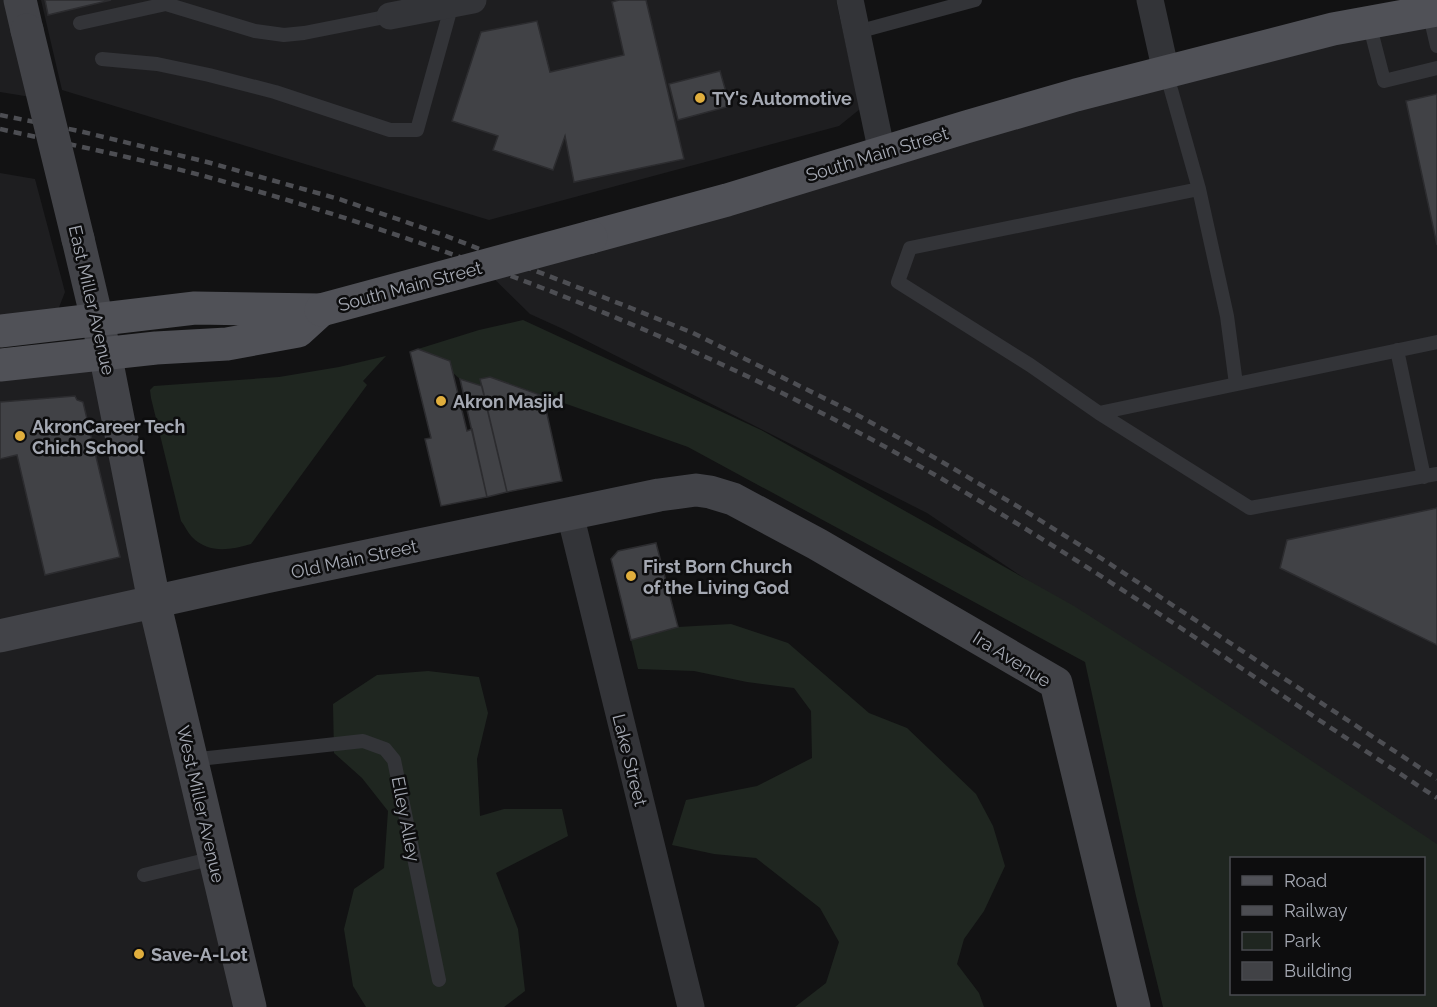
<svg xmlns="http://www.w3.org/2000/svg" width="1437" height="1007" viewBox="0 0 1437 1007" font-family="Raleway,sans-serif">
<rect width="100%" height="100%" fill="#121213"/>
<!-- built -->
<path fill="#1e1e20" d="M0,0H20L43,99L0,92Z
M41,0H836L860,109L839,126L489,220L62,90Z
M1437,8V865L1109,635L927,513L563,329L530,314L479,264Z
M0,173L35,179L65,292L58,310L0,324Z
M101,360L145,595L0,627V372Z
M154,601L250,1007H0V635Z"/>
<!-- green -->
<path fill="#1f2620" fill-rule="evenodd" d="M523,320L761,430L1074,606L1179,673L1437,844V1007H1163L1136,896L1085,662L688,447L490,377L480,379L482,386L460,379L453,373L450,361L418,349L479,330ZM1232,858H1424V994H1232Z
M386,356L363,381L367,385L251,544C230,550 209,554 192,537C188,533 185,526 181,521L151,398L150,390L154,386L279,377L339,367Z
M731,624L788,643L869,713L907,728L976,794L993,826L1005,866L984,911L964,939L957,964L979,993L984,1007H795L826,983L839,942L820,908L756,858L714,854L672,845L686,800L757,786L812,758L811,711L794,688L747,682L694,671L638,669L631,640L678,627Z
M428,671L479,677L488,713L477,759L480,816L504,809H562L568,836L496,873L518,929L525,991L504,1007H366L353,986L344,929L354,889L384,868L388,811L362,778L334,753L333,704L377,675Z"/>
<!-- building -->
<path fill="#414246" stroke="#2c2c2f" stroke-width="1.5" d="M45,0H111L48,15Z
M619,0H646L684,159L574,182L565,136L553,170L493,150L498,136L452,121L481,32L537,21L550,72L624,55L612,2Z
M720,71L730,106L678,120L669,84Z
M1437,94V245L1406,101Z
M418,349L450,361L467,431L472,429L487,497L441,506L425,439L431,438L410,352Z
M490,377L543,396L562,481L507,492L480,379Z
M460,379L482,386L507,492L487,497Z
M75,396L77,400L83,402L120,557L45,575L17,455L0,459V402Z
M1437,508V645L1280,568L1287,540Z
M656,543L678,627L631,640L611,559L618,551Z"/>
<g fill="none" stroke-linecap="round" stroke-linejoin="round">
<!-- lane -->
<path stroke="#333438" stroke-width="14" d="M1429,12L1437,46
M80,23L166,4L255,31L284,35L304,33L390,16
M1369,23L1384,81L1437,68
M857,32L975,0
M102,59L157,64L209,75L275,92L390,130H417L452,4
M1166,72L1199,189L1227,316L1236,384
M1199,189L910,248L898,282L1030,365L1099,413L1250,508L1437,474
M1397,350L1424,477
M1099,413L1437,342
M190,760L363,741L385,749L394,760L439,980
M144,875L214,858"/>
<!-- street -->
<path stroke="#333438" stroke-width="27" d="M850,0L882,153
M1150,0L1166,72
M390,16L473,0
M570,514L691,1007"/>
<!-- secondary -->
<path stroke="#424348" stroke-width="33" d="M20,0L27,30
M78,239L105,353L154,601L250,1007
M0,636L266,577L659,495L696,490L710,492L733,499L817,544L1056,683L1134,1007"/>
<!-- primary -->
<path stroke="#505157" stroke-width="33" d="M591,237L727,200L966,127L1076,95L1333,29L1437,10
M0,331L195,308L321,310
M0,365L156,348L227,344L298,331L321,310"/>
<!-- rail -->
<path stroke="#4d4e53" stroke-width="4.5" stroke-dasharray="8 6" stroke-linecap="butt" d="M0,115L79,131L207,162L339,199L441,234L631,308L693,333L852,412L937,459L1022,509L1107,562L1437,779
M0,129C68,144 136,158 204,176C407,232 607,306 796,400C1022,513 1227,661 1437,798"/>
<!-- secondary-bridge -->
<path stroke="#424348" stroke-width="33" d="M27,30L78,239"/>
<!-- primary-bridge -->
<path stroke="#505157" stroke-width="33" d="M321,310L591,237"/>
</g>
<!-- markers -->
<g fill="#e0ae3d" stroke="#0d0d0e" stroke-width="2">
<circle cx="700" cy="98" r="6"/>
<circle cx="441" cy="401" r="6"/>
<circle cx="20" cy="436" r="6"/>
<circle cx="631" cy="576" r="6"/>
<circle cx="139" cy="954" r="6"/>
</g>
<g text-anchor="middle" dominant-baseline="central" stroke-width="5" stroke-linejoin="round" paint-order="stroke">
<!-- poi labels -->
<g font-size="18" font-weight="bold" fill="#a5a9b3" stroke="#0d0d0e" text-anchor="start">
<text x="712" y="98">TY's Automotive</text>
<text x="453" y="401">Akron Masjid</text>
<text x="32" y="426">AkronCareer Tech<tspan x="32" dy="21">Chich School</tspan></text>
<text x="643" y="566">First Born Church<tspan x="643" dy="21">of the Living God</tspan></text>
<text x="151" y="954">Save-A-Lot</text>
</g>
<!-- street labels -->
<g font-size="18" fill="#a5a9b3" stroke="#0d0d0e">
<text transform="translate(877 154) rotate(-17)">South Main Street</text>
<text transform="translate(410 286) rotate(-15)">South Main Street</text>
<text transform="translate(92 300) rotate(77)">East Miller Avenue</text>
<text transform="translate(354 559) rotate(-12)">Old Main Street</text>
<text transform="translate(1012 659) rotate(32)">Ira Avenue</text>
<text transform="translate(630 760) rotate(76)">Lake Street</text>
<text transform="translate(201 804) rotate(77)">West Miller Avenue</text>
<text transform="translate(406 819) rotate(79)">Elley Alley</text>
</g>
</g>
<!-- legend -->
<rect x="1230" y="857" width="195" height="138" fill="#0d0d0e" stroke="#4a4b50" stroke-width="1.5"/>
<rect x="1242" y="876" width="30" height="9" fill="#505157" stroke="#4a4b50" stroke-width="1.5"/>
<text x="1284" y="887" font-size="18" fill="#a5a9b3">Road</text>
<rect x="1242" y="906" width="30" height="9" fill="#4d4e53" stroke="#4a4b50" stroke-width="1.5"/>
<text x="1284" y="917" font-size="18" fill="#a5a9b3">Railway</text>
<rect x="1242" y="932" width="30" height="18" fill="#1f2620" stroke="#4a4b50" stroke-width="1.5"/>
<text x="1284" y="947" font-size="18" fill="#a5a9b3">Park</text>
<rect x="1242" y="962" width="30" height="18" fill="#414246" stroke="#4a4b50" stroke-width="1.5"/>
<text x="1284" y="977" font-size="18" fill="#a5a9b3">Building</text>
</svg>
